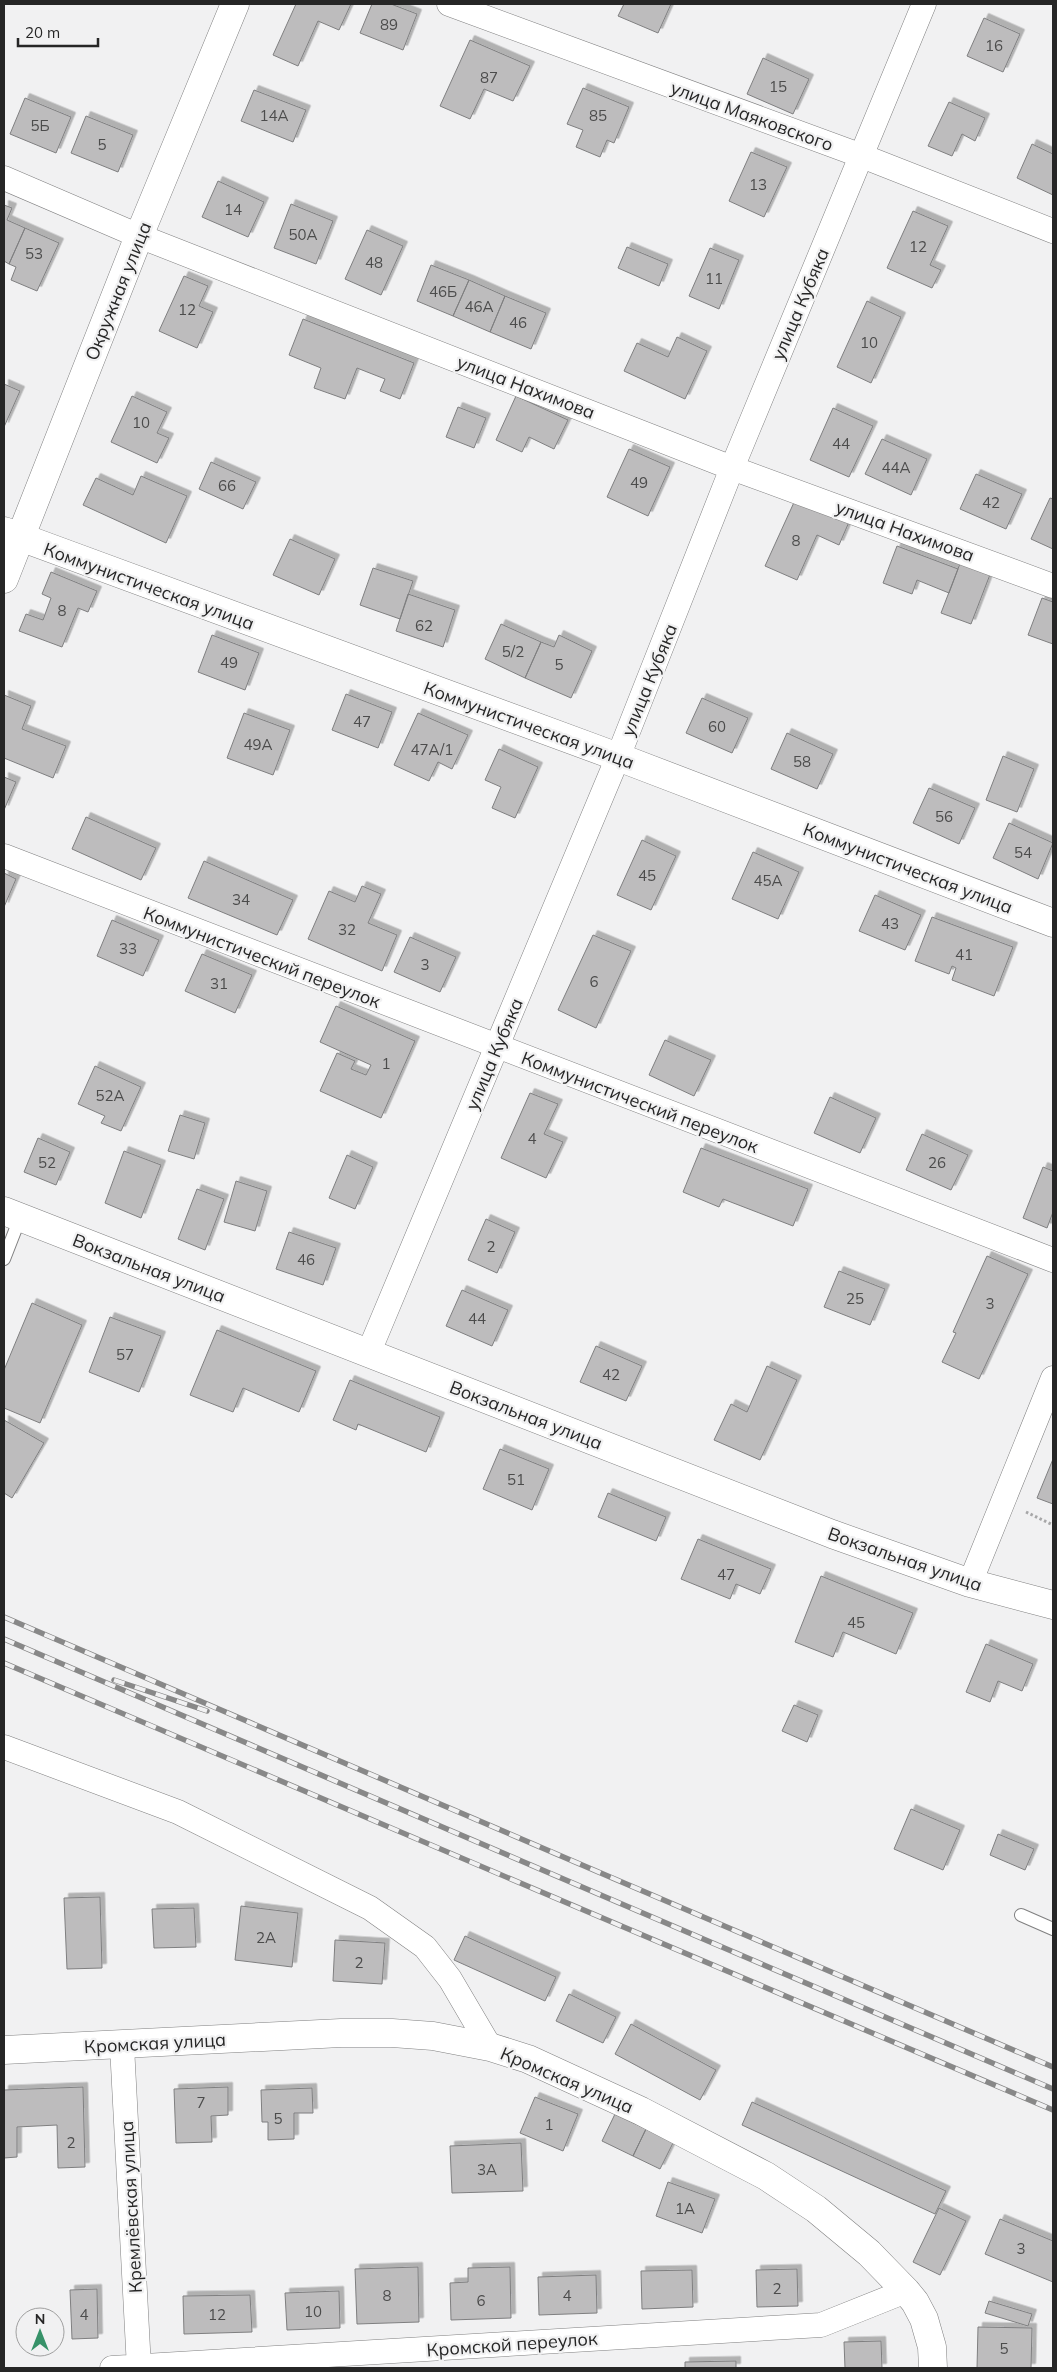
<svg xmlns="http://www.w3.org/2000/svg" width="1057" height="2372" viewBox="0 0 1057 2372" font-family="Mulish,sans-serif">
<defs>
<filter id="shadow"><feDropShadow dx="4.5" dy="-4.5" stdDeviation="0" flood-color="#0004"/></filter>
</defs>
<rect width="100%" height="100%" fill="#f1f1f2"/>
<!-- building -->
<path fill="#bdbcbd" stroke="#7f7f80" filter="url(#shadow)" d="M296,4H351L339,30L318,21L298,66L273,55Z
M372,4H391L417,14L403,50L360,33Z
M624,4H671L658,33L618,16Z
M984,18L1020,34L1003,72L967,56Z
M470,40L530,66L513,101L484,89L470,119L440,106Z
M763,58L809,79L793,114L747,94Z
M583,88L629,107L614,143L607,140L600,157L576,147L583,130L567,124Z
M254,90L306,110L293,142L241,121Z
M25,98L71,117L56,153L10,134Z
M949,102L985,118L975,141L962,134L952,156L928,146Z
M86,116L133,135L118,172L71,153Z
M1032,144L1053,154V195L1017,178Z
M751,152L787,167L764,217L729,201Z
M218,181L264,202L248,237L202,217Z
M291,204L333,221L316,264L274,248Z
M4,205L12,208L7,220L25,228L9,264L4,261Z
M913,211L948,226L930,265L941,270L932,288L887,268Z
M25,228L59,243L37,291L11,280L16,267L9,264Z
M367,230L403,246L381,295L345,279Z
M627,247L668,264L659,286L618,268Z
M710,248L739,260L719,309L689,296Z
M431,265L469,280L453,316L417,301Z
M184,276L208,286L199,306L213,312L197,348L159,331Z
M469,280L505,296L490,332L453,316Z
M505,296L546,313L531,349L490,332Z
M867,301L901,317L871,383L837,367Z
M303,319L414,363L400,399L380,391L385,379L357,368L345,399L314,388L321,368L289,355Z
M677,337L707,351L685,399L624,371L637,343L668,357Z
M4,384L20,391L4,427Z
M132,396L167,412L157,433L169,438L157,463L111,442Z
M516,396L568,420L554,449L529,437L522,452L496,440Z
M458,407L486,418L474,448L446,437Z
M833,408L873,426L849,477L810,460Z
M882,439L927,459L911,495L865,474Z
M629,449L670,467L648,516L607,497Z
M211,462L256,482L243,509L199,489Z
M976,474L1022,494L1006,529L960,509Z
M141,476L187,496L166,543L83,505L96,478L133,495Z
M796,498L849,522L839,545L817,535L797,580L765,566Z
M1050,498L1053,499V549L1031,539Z
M290,539L335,559L319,595L273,575Z
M897,546L958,569L949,593L917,580L912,594L883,583Z
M961,561L991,572L971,624L941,613Z
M373,568L413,581L400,619L360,605Z
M51,572L97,591L88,612L78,608L62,647L19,631L26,614L43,620L51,598L42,594Z
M408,594L455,610L443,647L396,631Z
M1042,598L1053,602V644L1028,635Z
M501,624L541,642L525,678L485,659Z
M212,635L259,653L245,690L198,672Z
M559,635L592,651L571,698L525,678L541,642L554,647Z
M346,694L392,712L378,748L332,730Z
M4,695L31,706L22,729L66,746L53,778L4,758Z
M702,698L748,718L732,753L686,733Z
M244,713L290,730L273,775L227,758Z
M418,713L468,735L452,769L438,762L429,781L394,765Z
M787,733L833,754L817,789L771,769Z
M499,749L538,767L515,818L492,808L501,787L485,780Z
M1003,756L1034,769L1017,812L986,800Z
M4,777L16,782L4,810Z
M929,788L975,808L959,844L913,823Z
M86,817L156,848L141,880L72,849Z
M1009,823L1053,843L1038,879L993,858Z
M642,840L676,856L651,910L617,895Z
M753,852L799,872L778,919L732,899Z
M204,861L293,900L277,935L188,898Z
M4,873L16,879L4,907Z
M362,886L381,894L368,923L397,935L382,971L308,939L329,891L355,902Z
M875,895L921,915L905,950L859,931Z
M932,917L1013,947L994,996L952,980L956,968L952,966L949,974L915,961Z
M112,920L159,940L143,976L97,956Z
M593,935L631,951L596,1028L558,1010Z
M410,937L456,957L440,992L394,972Z
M202,954L252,975L235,1013L185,991Z
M336,1006L415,1041L381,1118L320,1091L337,1053L355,1061L351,1069L366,1075L371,1065L320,1042Z
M665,1040L711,1060L694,1096L649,1075Z
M95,1066L141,1087L121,1131L101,1123L105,1116L78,1104Z
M530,1093L558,1104L544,1134L563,1142L546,1178L501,1158Z
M830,1097L876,1118L860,1153L814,1133Z
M180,1115L205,1123L194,1159L168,1151Z
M922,1134L968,1155L951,1190L906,1170Z
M38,1138L70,1152L56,1185L24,1172Z
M701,1148L808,1189L793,1226L723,1199L719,1207L683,1192Z
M124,1151L161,1165L141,1218L105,1203Z
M347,1155L373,1167L355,1209L329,1198Z
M1043,1167L1053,1171V1212L1047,1228L1023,1218Z
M236,1181L267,1191L255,1231L224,1222Z
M197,1189L224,1199L205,1250L178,1239Z
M486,1219L515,1232L497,1273L468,1260Z
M289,1232L336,1248L323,1285L276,1269Z
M987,1256L1028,1274L979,1379L942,1362L956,1333L953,1332Z
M839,1271L885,1289L870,1325L824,1307Z
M462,1290L508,1310L492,1346L446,1326Z
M32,1303L82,1325L40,1423L4,1408V1370Z
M110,1317L161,1336L139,1392L89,1372Z
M217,1330L316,1371L299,1412L243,1388L233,1412L190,1395Z
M596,1346L642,1366L626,1401L580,1382Z
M767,1366L797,1380L760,1460L714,1440L731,1404L747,1412Z
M350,1380L440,1417L426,1452L358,1424L356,1430L333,1420Z
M4,1420L44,1443L12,1498L4,1493Z
M500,1449L549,1469L532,1510L483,1489Z
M1053,1459V1504L1037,1498Z
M608,1493L666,1517L656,1541L598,1517Z
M698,1539L771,1569L760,1594L736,1584L730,1599L681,1579Z
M821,1576L913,1613L896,1654L843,1632L833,1657L795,1642Z
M986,1644L1033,1664L1022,1691L998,1681L990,1702L966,1692Z
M794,1705L818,1715L807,1742L782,1731Z
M911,1809L960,1830L943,1870L894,1849Z
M998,1834L1034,1849L1025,1870L990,1855Z
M100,1897L102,1968L67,1969L64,1898Z
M241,1906L298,1913L292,1967L235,1960Z
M194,1908L196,1947L154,1948L152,1909Z
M465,1936L556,1977L545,2001L454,1960Z
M335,1940L385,1943L382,1984L333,1981Z
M569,1994L616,2017L603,2043L556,2021Z
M631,2024L716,2070L700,2100L615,2054Z
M83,2087L85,2167L58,2168L57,2125L17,2127V2157L4,2158V2090Z
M228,2087V2115L211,2116L212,2142L176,2143L174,2089Z
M312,2088L313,2113H294V2139L268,2140V2122H262L261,2090Z
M535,2097L578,2114L563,2151L520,2133Z
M752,2102L946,2191L935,2214L742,2125Z
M615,2114L646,2129L633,2156L602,2141Z
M646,2129L673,2143L660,2169L633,2156Z
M521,2143L523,2191L452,2193L450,2146Z
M668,2182L715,2199L702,2233L656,2216Z
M939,2208L966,2221L940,2275L913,2262Z
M1000,2219L1053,2241V2282L985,2254Z
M418,2267L419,2322L357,2324L355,2269Z
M510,2267L511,2318L451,2320L450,2283L468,2282V2268Z
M797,2269L798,2306L757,2307L756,2270Z
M692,2270L693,2307L642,2309L641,2271Z
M596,2275L597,2313L539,2315L538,2277Z
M97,2289L98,2338L72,2339L70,2290Z
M339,2291L340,2328L287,2330L285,2293Z
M250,2295L252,2332L184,2334L183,2296Z
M989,2301L1032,2314L1028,2326L985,2313Z
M978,2327L1032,2328L1031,2368H977Z
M881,2341L882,2368H845L844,2342Z
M736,2361V2368H685V2362Z"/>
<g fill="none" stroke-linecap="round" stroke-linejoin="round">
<!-- service casing -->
<g stroke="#808081" stroke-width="14">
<path id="service" d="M4,1259L20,1218
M1021,1915L1053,1929"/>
</g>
<!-- minor casing -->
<g stroke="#808081" stroke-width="25">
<path id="minor" d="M449,4L862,156L1053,231
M4,178L139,236L732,468L1053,586
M4,856L1053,1260
M368,1354L618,757L732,468L924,4
M970,1583L1053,1378
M4,1747L178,1812L370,1908L425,1947L450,1979L490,2047
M122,2046L139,2368
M112,2368L821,2325L906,2291"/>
</g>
<!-- tertiary casing -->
<g stroke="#808081" stroke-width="29">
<path id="tertiary" d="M4,531L618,757L1053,923
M4,579L139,236L235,4
M4,2050L341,2033H392L433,2036L490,2047L528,2059L641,2111L766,2176L816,2209L869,2253L906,2291L915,2302L924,2319L932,2347L933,2368"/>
</g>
<!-- secondary casing -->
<g stroke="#808081" stroke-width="29">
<path id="secondary" d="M4,1211L832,1534L970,1583L1053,1605"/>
</g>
<!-- path -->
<path stroke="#a7a7a8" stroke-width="3" stroke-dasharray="2.5 2.5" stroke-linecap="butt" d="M1026,1512L1053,1525"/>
<!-- service -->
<use href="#service" stroke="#fff" stroke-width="12"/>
<!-- minor -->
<use href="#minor" stroke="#fff" stroke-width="24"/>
<!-- tertiary -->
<use href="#tertiary" stroke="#fff" stroke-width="28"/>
<!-- secondary -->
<use href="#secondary" stroke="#fff" stroke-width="28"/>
<!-- rail casing -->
<g stroke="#888" stroke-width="5.5">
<path id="rail" d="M4,1617L1053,2067
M4,1639L1053,2089
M4,1663L1053,2110
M114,1680L207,1711"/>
</g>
<!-- rail -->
<use href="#rail" stroke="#f1f1f2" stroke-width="4" stroke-dasharray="11" stroke-linecap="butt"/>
</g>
<g text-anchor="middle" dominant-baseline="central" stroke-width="4.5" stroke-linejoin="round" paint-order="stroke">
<!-- number labels -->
<g font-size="15" fill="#4c4c4c">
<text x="389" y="24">89</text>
<text x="994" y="45">16</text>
<text x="489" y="77">87</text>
<text x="778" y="86">15</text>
<text x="274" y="115">14А</text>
<text x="598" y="115">85</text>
<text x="40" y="125">5Б</text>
<text x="102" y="144">5</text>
<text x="758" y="184">13</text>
<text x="233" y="209">14</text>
<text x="303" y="234">50А</text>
<text x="918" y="246">12</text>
<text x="34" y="253">53</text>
<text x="374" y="262">48</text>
<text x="714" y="278">11</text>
<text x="443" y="291">46Б</text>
<text x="479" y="306">46А</text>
<text x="187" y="309">12</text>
<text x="518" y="322">46</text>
<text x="869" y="342">10</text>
<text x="141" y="422">10</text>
<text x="841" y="443">44</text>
<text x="896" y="467">44А</text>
<text x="639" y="482">49</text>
<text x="227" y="485">66</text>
<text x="991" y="502">42</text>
<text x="796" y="540">8</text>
<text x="62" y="610">8</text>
<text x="424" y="625">62</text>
<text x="513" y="651">5/2</text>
<text x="229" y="662">49</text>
<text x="559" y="664">5</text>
<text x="362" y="721">47</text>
<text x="717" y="726">60</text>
<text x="258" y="744">49А</text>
<text x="432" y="749">47А/1</text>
<text x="802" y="761">58</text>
<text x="944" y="816">56</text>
<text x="1023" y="852">54</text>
<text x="647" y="875">45</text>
<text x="768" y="880">45А</text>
<text x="241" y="899">34</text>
<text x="890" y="923">43</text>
<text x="347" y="929">32</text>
<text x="128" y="948">33</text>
<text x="964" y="954">41</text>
<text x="425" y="964">3</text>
<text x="594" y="981">6</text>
<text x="219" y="983">31</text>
<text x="386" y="1063">1</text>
<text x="110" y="1095">52А</text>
<text x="532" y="1138">4</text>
<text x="47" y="1162">52</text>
<text x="937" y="1162">26</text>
<text x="491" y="1246">2</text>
<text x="306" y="1259">46</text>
<text x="855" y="1298">25</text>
<text x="990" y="1303">3</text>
<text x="477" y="1318">44</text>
<text x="125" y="1354">57</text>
<text x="611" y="1374">42</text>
<text x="516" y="1479">51</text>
<text x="726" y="1574">47</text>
<text x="856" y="1622">45</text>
<text x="266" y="1937">2А</text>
<text x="359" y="1962">2</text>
<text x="201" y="2102">7</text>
<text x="278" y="2118">5</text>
<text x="549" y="2124">1</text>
<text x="71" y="2142">2</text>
<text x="487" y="2169">3А</text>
<text x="685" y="2208">1А</text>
<text x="1021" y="2248">3</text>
<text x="777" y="2288">2</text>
<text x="387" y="2295">8</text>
<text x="567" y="2295">4</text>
<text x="481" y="2300">6</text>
<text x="313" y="2311">10</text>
<text x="84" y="2314">4</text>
<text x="217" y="2314">12</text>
<text x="1004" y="2348">5</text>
</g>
<!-- street labels -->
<g font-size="18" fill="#262626" stroke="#f1f1f2">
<text transform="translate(752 116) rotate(20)">улица Маяковского</text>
<text transform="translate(118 291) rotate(-68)">Окружная улица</text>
<text transform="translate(800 304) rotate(-67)">улица Кубяка</text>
<text transform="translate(526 387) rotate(21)">улица Нахимова</text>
<text transform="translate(905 531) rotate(20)">улица Нахимова</text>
<text transform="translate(149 586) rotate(20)">Коммунистическая улица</text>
<text transform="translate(649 680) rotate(-68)">улица Кубяка</text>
<text transform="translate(529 725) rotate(20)">Коммунистическая улица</text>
<text transform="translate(908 868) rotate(21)">Коммунистическая улица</text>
<text transform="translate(262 957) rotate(21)">Коммунистический переулок</text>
<text transform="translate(494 1054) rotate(-67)">улица Кубяка</text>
<text transform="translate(640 1102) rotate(21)">Коммунистический переулок</text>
<text transform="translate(149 1268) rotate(21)">Вокзальная улица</text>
<text transform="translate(526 1415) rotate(21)">Вокзальная улица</text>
<text transform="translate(905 1559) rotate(19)">Вокзальная улица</text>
<text transform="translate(155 2043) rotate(-3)">Кромская улица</text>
<text transform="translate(567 2080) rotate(23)">Кромская улица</text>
<text transform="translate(131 2207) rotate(-93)">Кремлёвская улица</text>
<text transform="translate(512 2344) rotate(-4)">Кромской переулок</text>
</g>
</g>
<!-- border -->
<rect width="1057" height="2372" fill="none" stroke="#262626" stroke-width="10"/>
<!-- north arrow -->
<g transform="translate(40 2332)"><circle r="24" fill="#f1f1f2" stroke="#a0a0a0"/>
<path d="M0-4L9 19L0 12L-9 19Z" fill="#379269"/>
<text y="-8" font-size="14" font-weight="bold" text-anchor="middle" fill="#262626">N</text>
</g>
<!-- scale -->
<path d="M18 38v8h80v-8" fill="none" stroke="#262626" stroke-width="2.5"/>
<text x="25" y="38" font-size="15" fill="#262626" stroke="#f1f1f2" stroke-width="4" paint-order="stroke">20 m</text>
</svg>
